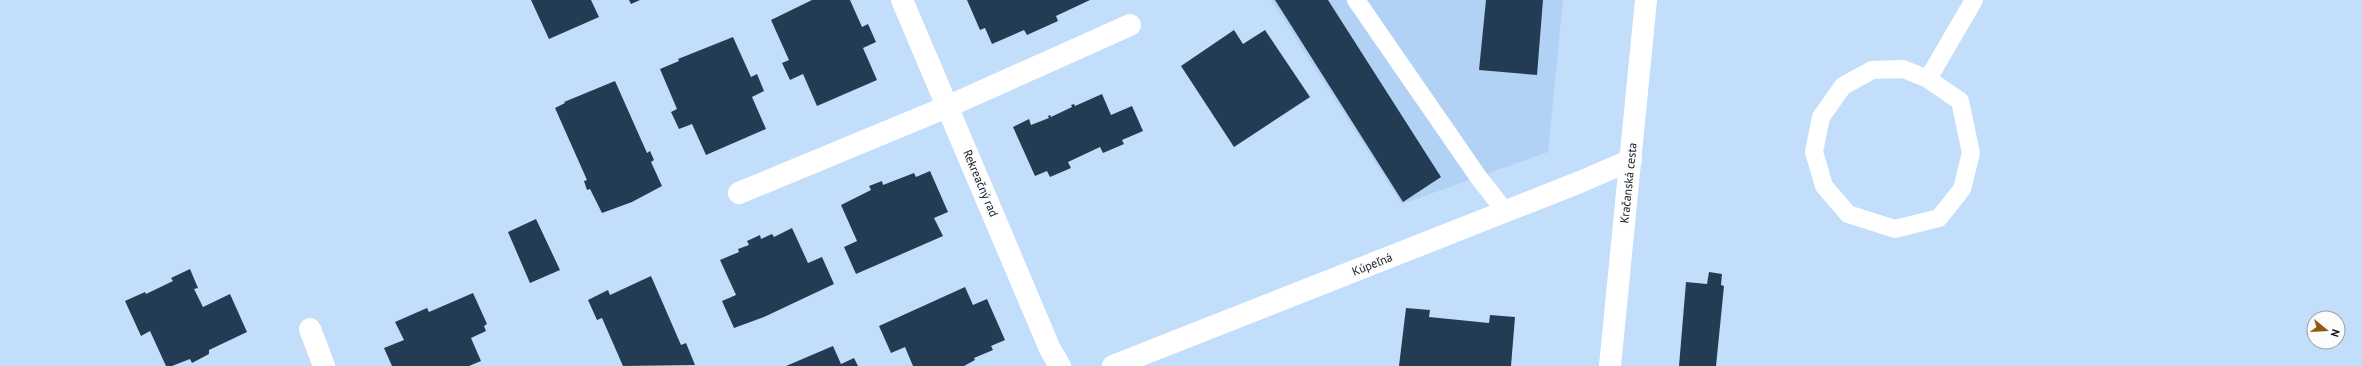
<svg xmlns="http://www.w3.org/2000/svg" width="2362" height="366" viewBox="0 0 2362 366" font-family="'PT Sans',sans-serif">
<rect width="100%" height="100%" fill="#c2defb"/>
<!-- built -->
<path fill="#b1d2f4" d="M1271,0H1563L1548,152L1402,204Z"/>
<!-- building -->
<path fill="#243c53" d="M531,0H591L599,17L549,39Z
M629,0H640L631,4Z
M812,0H850L862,27L868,24L876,42L863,48L877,80L817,106L803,74L790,80L782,63L789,60L771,20Z
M967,0H1090L1056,16L1058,21L1027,35L1024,30L992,44L985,28L980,30Z
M1275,0H1328L1441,177L1403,202Z
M1486,0H1543L1537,75L1479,70Z
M1234,30L1243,44L1265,30L1310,97L1234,147L1181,66Z
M733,37L751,77L757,74L764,91L752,97L766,129L706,155L692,124L679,129L671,112L677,109L660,69L679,61L678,59Z
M615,81L647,153L650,151L654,160L651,162L662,186L632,202L602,213L590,189L587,190L584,181L587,180L555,108L565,103L564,102Z
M1102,94L1111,115L1132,106L1143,131L1122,140L1124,144L1103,153L1100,147L1068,162L1071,168L1050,177L1047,171L1035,176L1013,127L1029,119L1031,125L1049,118L1048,116L1050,115L1051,117L1072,107L1071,105L1074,104L1075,106Z
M930,171L948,212L934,218L943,236L856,274L844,247L857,241L841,205L871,190L869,186L882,181L883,185L914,173L916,177Z
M536,219L560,270L530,283L508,232Z
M792,228L808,263L822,257L834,284L764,317L734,328L722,301L736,295L720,260L739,252L738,249L749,245L747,241L760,235L761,239L772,234L774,237Z
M190,269L198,288L194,289L203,307L230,294L247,332L209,350V354L192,363L190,359L172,366H166L150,331L141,336L125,301L145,292L146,294L173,281L171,278Z
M1709,272L1722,274L1721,285L1724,286L1716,366H1679L1686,282L1707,284Z
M651,276L681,345L686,343L695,365L623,366L602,318L597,320L588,300L608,290L610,295Z
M965,287L973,305L987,299L1005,340L991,346L993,350L974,358L975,360L964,366H913L905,347L891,353L879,326Z
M473,293L487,324L484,326L486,331L471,338L481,361L469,366H392L384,348L404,340L395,322L427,308L429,312Z
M1406,308L1430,310L1429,317L1489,323L1490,315L1515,317L1511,366H1399Z
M833,346L841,364L854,358L858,366H786Z"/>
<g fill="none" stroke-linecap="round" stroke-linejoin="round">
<!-- service -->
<path stroke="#fff" stroke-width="18" d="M1356,0L1479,178L1505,211
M1903,69L1928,79L1960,101L1971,153L1962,189L1939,218L1895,229L1848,214L1824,186L1814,152L1821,117L1843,86L1872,70Z
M1928,79L1974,0"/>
<!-- minor -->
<path stroke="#fff" stroke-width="22" d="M902,0L1050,349L1060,366
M739,193L949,106L1130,25
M310,329L324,366
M1113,366L1580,182L1631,160"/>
<!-- tertiary -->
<path stroke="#fff" stroke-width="22" d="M1610,366L1646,0"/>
</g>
<g text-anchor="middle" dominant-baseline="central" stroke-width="4" stroke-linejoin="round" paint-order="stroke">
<!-- street labels -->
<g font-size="12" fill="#0d1721" stroke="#fcfcfc">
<text transform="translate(981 183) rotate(67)">Rekreačný rad</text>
<text transform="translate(1628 183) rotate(-84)">Kračanská cesta</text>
<text transform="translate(1372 264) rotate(-22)">Kúpeľná</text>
</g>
</g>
<!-- north arrow -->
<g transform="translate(2326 330) rotate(108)"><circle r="19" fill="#fcfcfc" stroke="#9ca0a4"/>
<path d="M0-3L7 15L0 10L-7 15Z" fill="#8f5a0c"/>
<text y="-6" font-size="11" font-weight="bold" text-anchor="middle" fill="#0d1721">N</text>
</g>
</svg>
